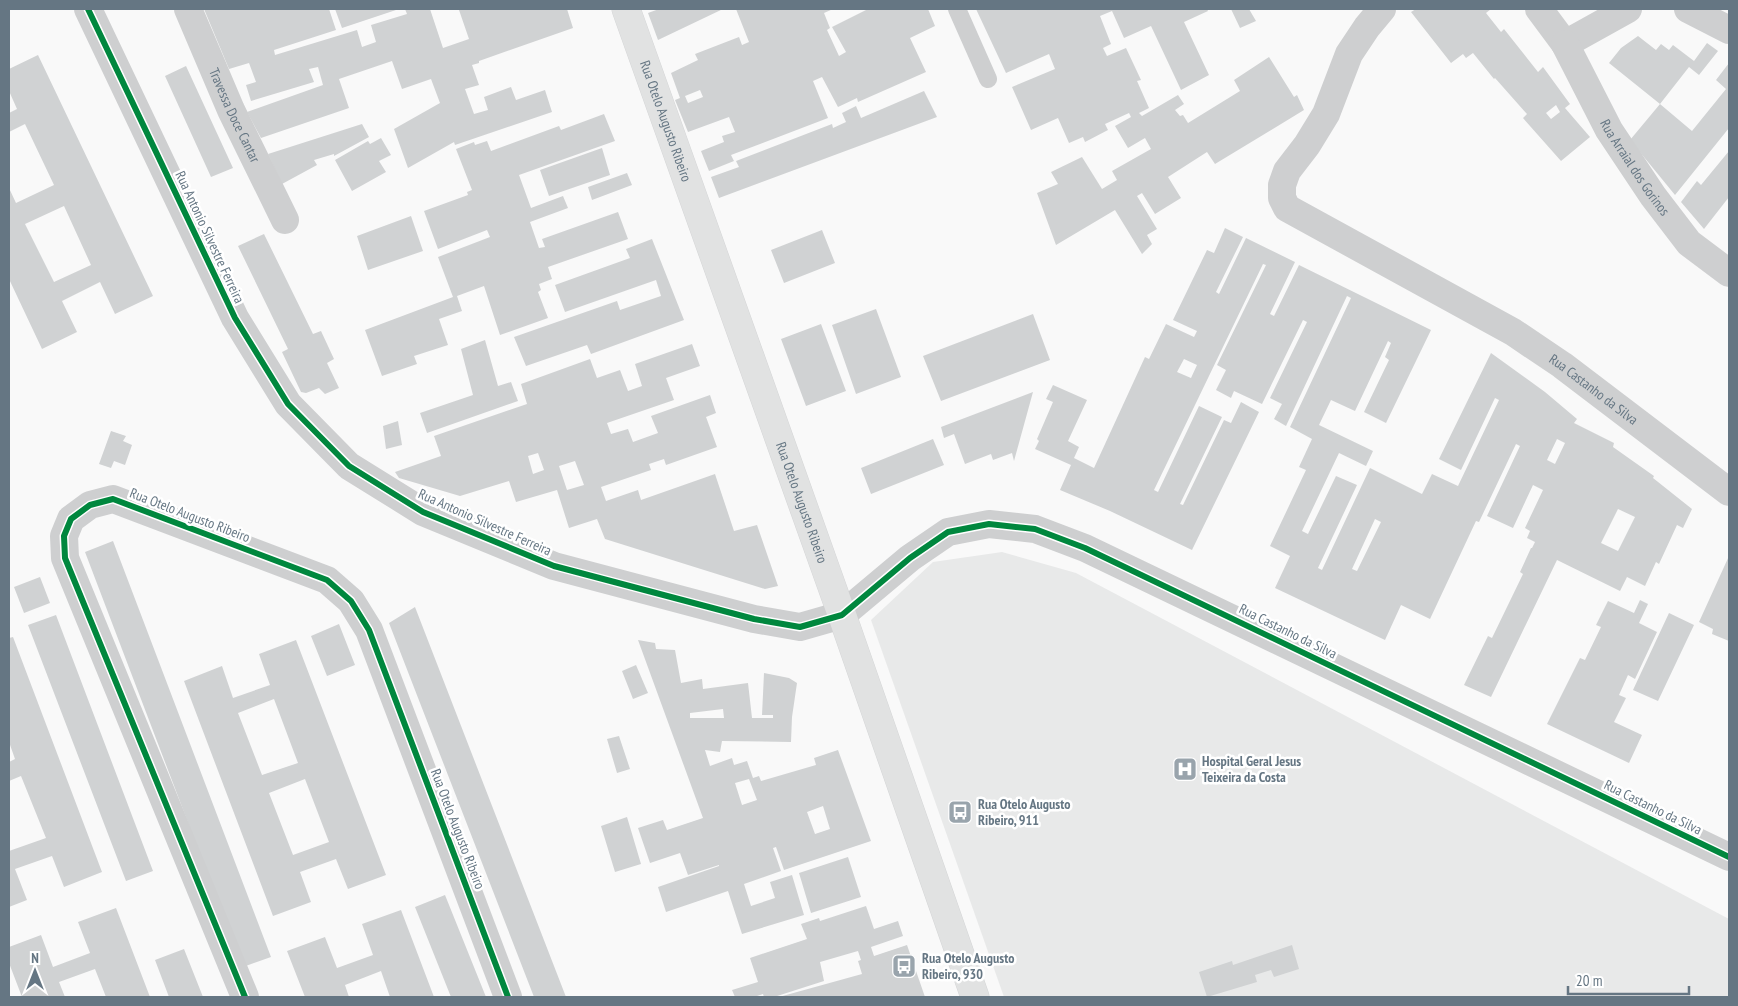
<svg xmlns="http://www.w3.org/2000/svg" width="1738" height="1006" viewBox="0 0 1738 1006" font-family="'PT Sans Narrow',sans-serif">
<rect width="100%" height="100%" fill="#f9f9f9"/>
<!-- built -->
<path fill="#e8e9e9" d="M1002,552L1076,573L1729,919V997H1004L871,620L933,562Z"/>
<!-- building -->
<path fill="#d0d2d3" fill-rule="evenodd" d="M204,9H329L336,30L274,50L275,55L357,30L362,47L376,42L371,25L407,14L405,9H430L443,48L469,39L459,10L464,9H567L573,28L479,61V63L472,65L479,85L465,89L474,114L488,110L484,97L511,87L516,100L545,90L552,112L455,145L454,142L408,168L394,129L440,103L431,79L402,89L392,61L339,79L349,108L261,138L247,112L323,85L318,67L309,69L314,82L251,101L246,85L256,82L249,63L229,69Z
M335,9H399L342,28Z
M659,9H723L658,40L648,13Z
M736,9H833L824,13L830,28L827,30L839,56L846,52L832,27L868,9H928L935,26L910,38L926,72L858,102L857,98L838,107L822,77L813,81L828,118L731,155L734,161L709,171L701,151L724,142L722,136L735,132L729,117L688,132L675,100L680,98L671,73L698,60L695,54L739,37L742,45L749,42ZM700,90L703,97L688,103L685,96Z
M976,9H1207L1208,11L1184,22L1209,75L1181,90L1151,26L1124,38L1112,11L1100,16L1111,44L1103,48L1107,56L1126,48L1141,80L1137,81L1149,108L1139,113L1142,116L1178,95L1184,104L1175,110L1180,116L1183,115L1188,123L1240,91L1234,80L1269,57L1294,97L1297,95L1304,110L1215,164L1207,152L1168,177L1181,198L1155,214L1142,193L1137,196L1157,229L1147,235L1152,244L1142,254L1115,210L1056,245L1037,193L1058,184L1051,172L1082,157L1102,189L1117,180L1112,171L1151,149L1145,138L1128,148L1115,126L1131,117L1129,113L1105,124L1108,130L1085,142L1083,137L1069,143L1058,118L1031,130L1012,87L1055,69L1049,54L1006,73Z
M1231,9H1249L1256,21L1240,28Z
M1416,9H1491L1486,13L1501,32L1504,29L1538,72L1543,67L1570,104L1565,108L1590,137L1561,161L1523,118L1527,114L1495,78L1494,79L1473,53L1466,58L1463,54L1451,63L1411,12ZM1556,105L1560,112L1551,119L1546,113Z
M1638,36L1656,50L1661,44L1669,50L1673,45L1694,61L1707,43L1718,51L1699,75L1689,67L1660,104L1609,63L1621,48Z
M38,55L153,296L115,314L100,282L62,301L77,332L42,349L9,279V188L16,203L54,185L25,124L9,132V113L17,109L9,91V69ZM64,206L91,265L54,282L25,224Z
M1729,63V128L1675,195L1630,140L1660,104L1692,131L1726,89L1716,80Z
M186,66L233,168L211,177L165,76Z
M924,91L937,117L719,198L711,177L739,167L736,161L832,124L833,128L846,122L842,113L856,106L861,118Z
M604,114L615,141L519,175L531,208L563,196L568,208L530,222L539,248L545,247L542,239L618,212L628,239L548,267L552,279L539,284L541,290L538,292L548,318L500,335L484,286L457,296L462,311L439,319L448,345L414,356L417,364L382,376L365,330L453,297L438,257L490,237L487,230L438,249L424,211L468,195L467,192L472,190L456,149L474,142L475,145L487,141L491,151L559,126L561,130Z
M362,124L369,137L334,156V154L314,160L317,165L282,184L268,154Z
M381,138L391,155L379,161L386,172L352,191L335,160L368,141L370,144Z
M602,148L610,175L549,196L540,170Z
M1729,151V197L1704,229L1681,202L1697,181L1701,185Z
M627,173L632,185L592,200L588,187Z
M411,216L423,251L368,270L357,236Z
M1225,228L1243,237L1216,292L1219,294L1246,238L1295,262L1270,314L1274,316L1299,265L1431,330L1386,423L1364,412L1389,360L1385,357L1391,343L1388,341L1355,411L1331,400L1319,425L1373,451L1366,466L1339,453L1302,531L1308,534L1336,476L1357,485L1318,568L1322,570L1370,468L1422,494L1432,474L1458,486L1499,400L1495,398L1461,470L1439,459L1491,353L1545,392L1577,419L1574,423L1614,443L1613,447L1654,476L1653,478L1692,509L1683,528L1677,525L1659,564L1656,562L1645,586L1627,577L1620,591L1557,560L1491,697L1464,685L1488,636L1492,638L1523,574L1520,572L1531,548H1532L1535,542L1527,538L1530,531L1525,528L1543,490L1533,485L1513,528L1487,516L1520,446L1516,444L1479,522L1476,521L1430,619L1401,605L1385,640L1275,588L1290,556L1270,546L1306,470L1299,467L1312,439L1290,427L1351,298L1347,296L1286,426L1274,419L1282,404L1270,398L1307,322L1303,320L1262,404L1234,391L1231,398L1216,390L1226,370L1217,365L1266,265L1263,264L1154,490L1158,492L1199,406L1222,417L1180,504L1183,505L1224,420L1231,423L1241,402L1259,412L1192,550L1110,511L1060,490L1071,465L1035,449L1039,441L1037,439L1053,402L1046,399L1053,385L1087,400L1068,441L1079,447L1074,458L1094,468L1145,357L1149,359L1166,324L1194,337L1197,331L1173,320L1207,250L1214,253ZM1184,359L1197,365L1191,378L1177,372ZM1557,439L1565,443L1555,464L1547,460ZM1618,509L1635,517L1618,551L1601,543ZM1375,519L1381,522L1357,571L1352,569Z
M822,230L835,263L784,283L771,250Z
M264,234L313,334L321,331L334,359L327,363L339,388L325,394L319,388L306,393L301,392L282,352L288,349L238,246Z
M652,239L684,320L591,354L587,345L526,366L514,337L617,301L620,310L661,296L656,280L565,312L555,285L630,258L626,249Z
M876,309L901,377L856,394L832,325Z
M1033,314L1050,360L941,401L923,356Z
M821,324L846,391L806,406L781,339Z
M485,340L498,386L511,382L518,401L427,433L420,413L473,395L461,349Z
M692,344L700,366L666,378L674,400L607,423L611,434L628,429L633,442L658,433L651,416L710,395L716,413L706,417L717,447L666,465L664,459L649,464L651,470L601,487L606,501L638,490L641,500L715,474L734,531L757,525L778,586L765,589L605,539L597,519L569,528L557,490L516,502L509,481L460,496L399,478L395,472L441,456L434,436L527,404L521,384L590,359L597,378L620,370L628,391L642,386L635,364ZM538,453L544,470L533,474L528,456ZM575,461L584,485L567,490L559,466Z
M1033,392L1014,461L1012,453L993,460L991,454L965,464L954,434L944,438L941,427Z
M398,421L402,445L386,449L383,426Z
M111,431L126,436L123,441L132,445L125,465L114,461L111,468L99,464Z
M933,439L944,465L871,494L861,468Z
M113,541L271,957L243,967L85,552Z
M1729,556V641L1712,634L1713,629L1699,622Z
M40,577L50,603L24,613L14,587Z
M1640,600L1648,604L1639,623L1657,632L1635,679L1628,675L1619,695L1626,698L1614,722L1642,735L1629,763L1547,724L1580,658L1585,660L1601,627L1596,625L1608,601L1634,613Z
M415,607L566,997H534L389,623Z
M1669,613L1694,625L1658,701L1633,690Z
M56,615L153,871L126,881L28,625Z
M339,624L355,665L327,676L311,636Z
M13,637L102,872L64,887L52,856L15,869L27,900L9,907V851L46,838L21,776L9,781V762L15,759L9,742V638Z
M296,640L386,875L348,889L336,859L300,872L311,902L273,916L184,681L222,666L233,698L270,685L259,654ZM274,699L298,763L262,775L238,713ZM305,779L329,842L293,855L269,793Z
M638,640L655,643L656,649L675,650L681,683L702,679L703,689L748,683L752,718H773V715H762L764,673L789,678L797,683L792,717L791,742L722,741L720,752L705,750L710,766L732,758L734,765L747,761L753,778L759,776L761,781L816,765L814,758L838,750L871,841L784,870L776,847L773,848L781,871L744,884L751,906L775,898L770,882L792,875L804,915L742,934L728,891L666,912L658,887L719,866V865L688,875L680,853L650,863L638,828L663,820L667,830L703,818ZM723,709L724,718H690V713ZM749,779L757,800L742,805L735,783ZM823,806L830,829L815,834L807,812Z
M636,665L648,693L633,699L622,671Z
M619,736L630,769L617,773L607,739Z
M627,817L641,864L615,872L601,826Z
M848,857L861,897L811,913L799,873Z
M445,895L486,997H451L415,907Z
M866,906L874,929L898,921L903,936L871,947L874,956L907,945L925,997H779L862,974L858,961L861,960L858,951L820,962L824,981L774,997H764L763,994L754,997L751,996L735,997L732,990L758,982L750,958L807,939L801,924L819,918L820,921Z
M116,908L150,997H106L95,969L59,982L65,997H22L9,963V947L41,935L53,967L90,953L78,922Z
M401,910L434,997H390L381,971L345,985L349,997H305L287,951L325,937L337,968L373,955L362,924Z
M1292,945L1299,969L1274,977L1271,970L1255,975L1257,982L1207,997L1199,972L1232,961L1233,965Z
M184,949L203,997H169L155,960Z"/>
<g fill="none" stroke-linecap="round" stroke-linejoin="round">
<!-- secondary casing -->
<g stroke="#d5d6d7" stroke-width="29">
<g id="secondary">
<path id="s4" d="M626,9L842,615L975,997"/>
</g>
</g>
<!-- lane -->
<path stroke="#cecfd0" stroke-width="18" d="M957,9L988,79"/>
<!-- street -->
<g stroke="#cecfd0" stroke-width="28">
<path d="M88,9L235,318L288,404L349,466L423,512L554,566L754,619L800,627L842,615L910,558L948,532L989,524L1035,529L1085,548L1729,857"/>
<path id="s1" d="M188,9L231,110L285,220"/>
<path id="s2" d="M1382,9L1367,27L1349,54L1326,114L1307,145L1287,171L1282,185V198L1287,208L1513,332L1562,365L1729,492"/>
<path d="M1539,9L1565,44L1628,9"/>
<path d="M1688,9L1729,30"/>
<path id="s3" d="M1565,44L1609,130L1653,196L1689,243L1729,273"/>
<path d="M245,997L65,558L64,536L71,519L90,505L113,499L327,580L351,601L369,630L508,997"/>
</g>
<!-- secondary -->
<use href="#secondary" stroke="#e1e2e2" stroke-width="28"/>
<!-- cycleway casing -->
<g stroke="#fff" stroke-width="9">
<path id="cycleway" d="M88,9L235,318L288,404L349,466L423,512L554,566L754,619L800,627L842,615L910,558L948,532L989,524L1035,529L1085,548L1729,857
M245,997L65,558L64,536L71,519L90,505L113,499L327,580L351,601L369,630L508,997"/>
</g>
<!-- cycleway -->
<use href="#cycleway" stroke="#00873e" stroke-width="6"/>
</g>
<!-- icons -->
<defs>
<g id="hospital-square" transform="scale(1.25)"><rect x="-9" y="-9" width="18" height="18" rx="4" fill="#99a4ac" stroke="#fff"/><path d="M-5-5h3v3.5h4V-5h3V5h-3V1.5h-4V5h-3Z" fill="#fff"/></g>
<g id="bus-square" transform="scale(1.25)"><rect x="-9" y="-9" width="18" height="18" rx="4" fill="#99a4ac" stroke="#fff"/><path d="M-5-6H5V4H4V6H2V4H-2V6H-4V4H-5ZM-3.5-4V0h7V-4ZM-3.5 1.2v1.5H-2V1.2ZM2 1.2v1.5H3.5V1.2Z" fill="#fff"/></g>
</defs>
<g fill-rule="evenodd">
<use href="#hospital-square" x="1185" y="769"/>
<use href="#bus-square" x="960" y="812"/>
<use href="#bus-square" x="904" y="966"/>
</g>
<g text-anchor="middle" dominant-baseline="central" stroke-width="5" stroke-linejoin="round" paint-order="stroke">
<!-- street labels -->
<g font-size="14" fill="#657683" stroke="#fff">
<text stroke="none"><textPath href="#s1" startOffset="116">Travessa Doce Cantar</textPath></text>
<text stroke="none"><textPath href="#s4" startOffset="119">Rua Otelo Augusto Ribeiro</textPath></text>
<text stroke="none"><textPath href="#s3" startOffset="142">Rua Arraial dos Gorinos</textPath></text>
<text transform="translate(210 237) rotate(65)">Rua Antonio Silvestre Ferreira</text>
<text stroke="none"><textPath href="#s2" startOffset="585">Rua Castanho da Silva</textPath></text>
<text stroke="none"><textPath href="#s4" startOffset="524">Rua Otelo Augusto Ribeiro</textPath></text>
<text transform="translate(190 515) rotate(21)">Rua Otelo Augusto Ribeiro</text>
<text transform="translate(485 522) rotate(24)">Rua Antonio Silvestre Ferreira</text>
<text transform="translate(1288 631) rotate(26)">Rua Castanho da Silva</text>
<text transform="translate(1653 807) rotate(26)">Rua Castanho da Silva</text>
<text transform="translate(458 829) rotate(69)">Rua Otelo Augusto Ribeiro</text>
</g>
<!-- poi labels -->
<g font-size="14" font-weight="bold" fill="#657683" stroke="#fff" text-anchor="start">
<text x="1202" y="761">Hospital Geral Jesus<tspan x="1202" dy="16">Teixeira da Costa</tspan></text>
<text x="978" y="804">Rua Otelo Augusto<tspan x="978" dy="16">Ribeiro, 911</tspan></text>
<text x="922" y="958">Rua Otelo Augusto<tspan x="922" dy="16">Ribeiro, 930</tspan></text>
</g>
</g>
<!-- border -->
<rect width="1738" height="1006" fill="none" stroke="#657683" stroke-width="20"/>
<!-- north arrow -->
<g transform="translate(35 971)" stroke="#ffffff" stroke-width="4" paint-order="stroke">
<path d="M0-4L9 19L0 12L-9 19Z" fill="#657683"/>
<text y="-8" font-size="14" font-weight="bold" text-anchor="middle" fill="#657683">N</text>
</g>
<!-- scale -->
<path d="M1568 986v8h121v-8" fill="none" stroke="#657683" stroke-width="2.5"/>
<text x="1576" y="986" font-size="15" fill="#657683" stroke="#ffffff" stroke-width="4" paint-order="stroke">20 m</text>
</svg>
